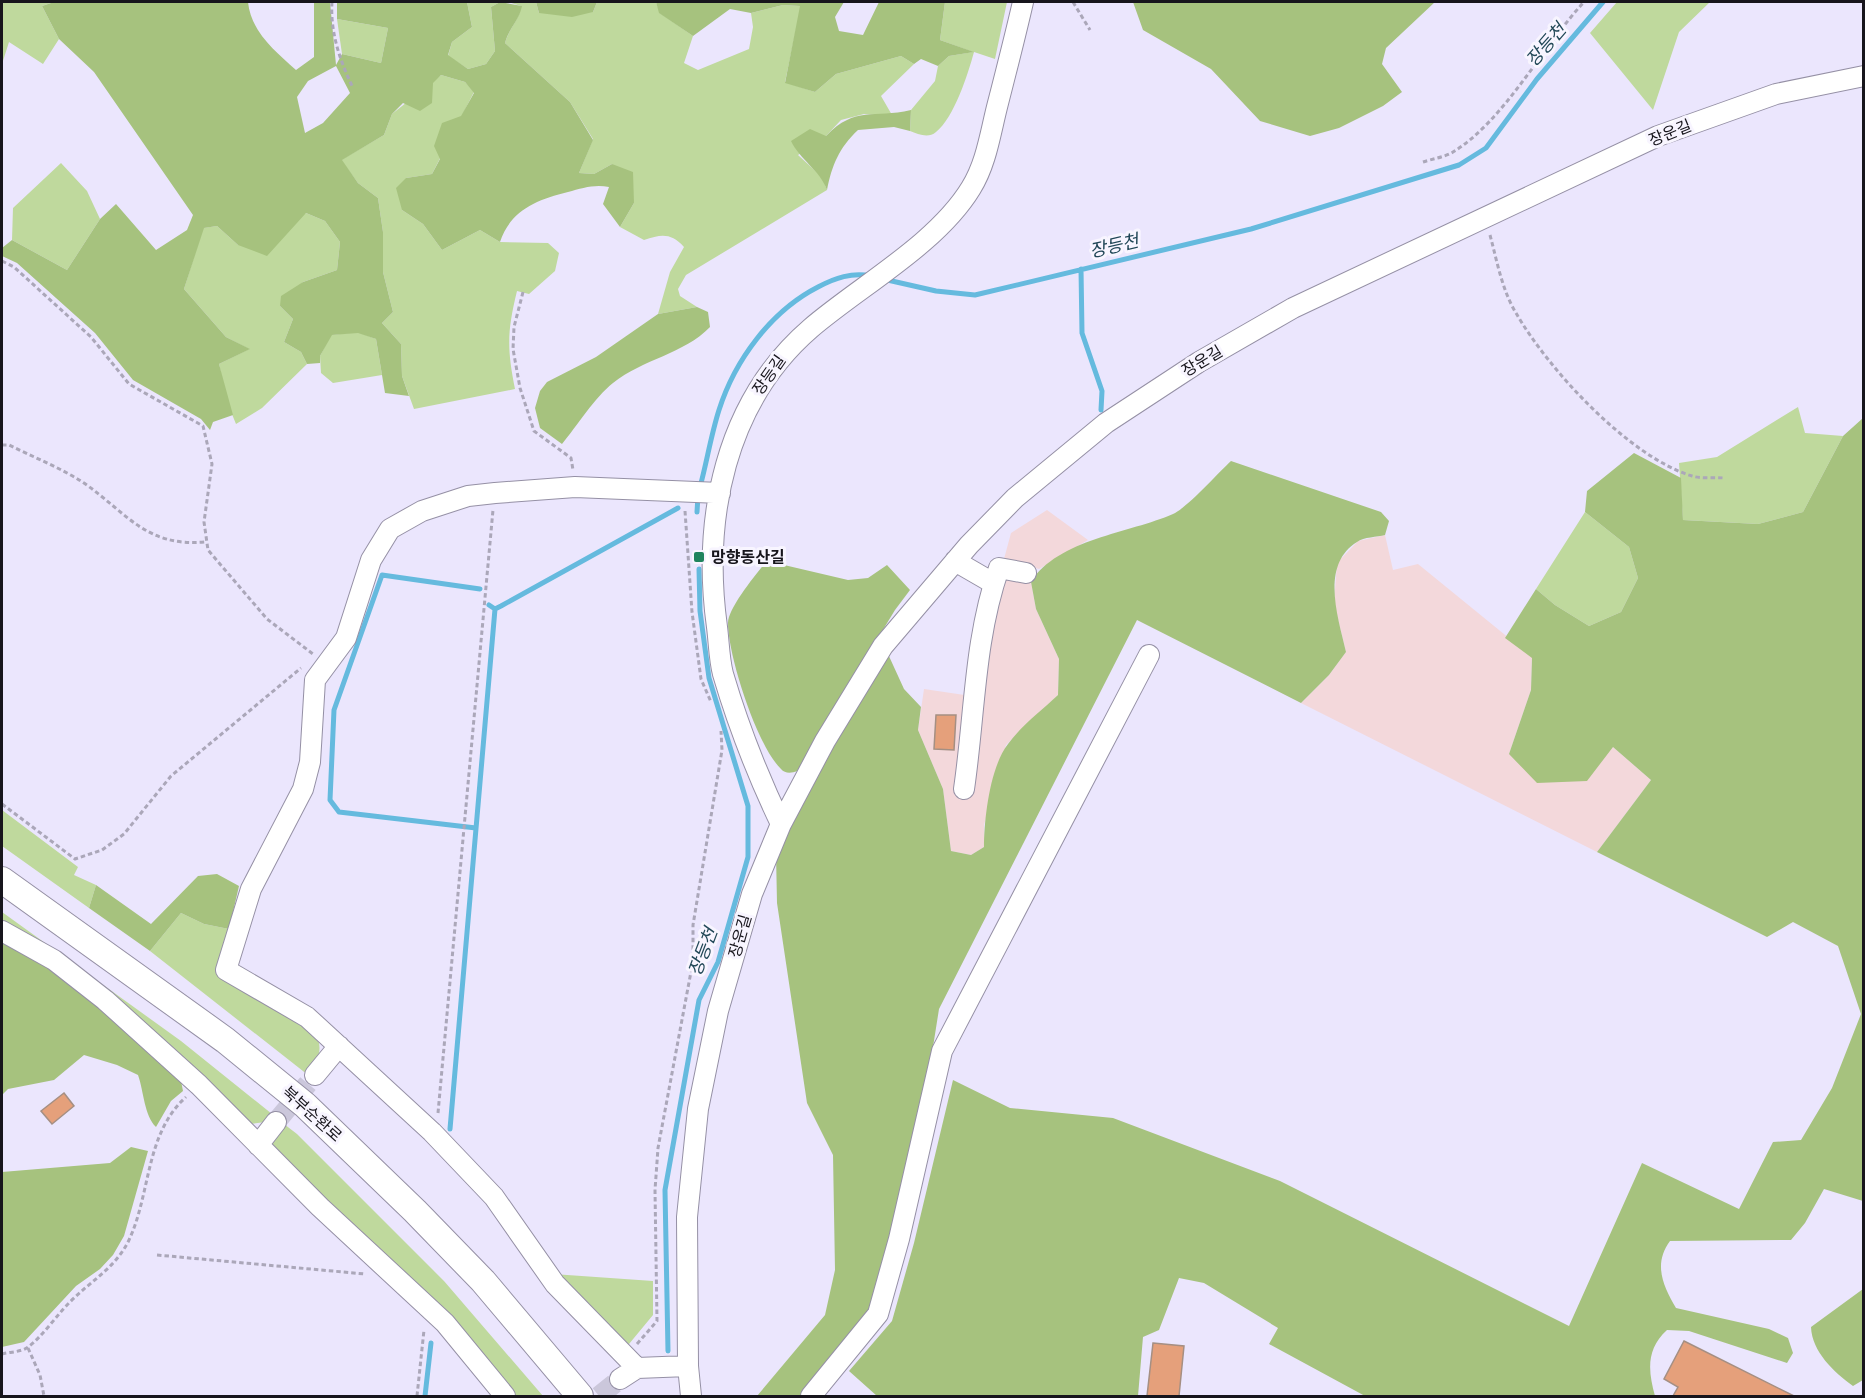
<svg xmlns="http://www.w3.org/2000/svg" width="1865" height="1398" viewBox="0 0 1865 1398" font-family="Helvetica,'Noto Sans KR',sans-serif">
<rect width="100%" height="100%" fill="#ebe6fd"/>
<!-- industrial -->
<path fill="#f3d8db" d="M1047,510L1088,540L1039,569L1004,559L1011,533Z
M1385,535L1393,570L1418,564L1532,657L1531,690L1509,754L1613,747L1651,780L1597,852L1301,703L1329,675L1346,652L1334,603L1337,563L1358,541Z
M1003,577H1021L1031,582L1036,609L1059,659L1058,695L1006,745L984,825V847L971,855L951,851L943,789L918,730L924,689L978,697Z"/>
<!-- green -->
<path fill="#bfd99d" d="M2,2H54L42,6L59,39L43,64L9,42L2,64Z
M467,2H500L491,7L495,51L486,64L468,69L448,56L452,42L472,27Z
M508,2H536L539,13L593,12L597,2H656L660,13L693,36L684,63L698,70L749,49L753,27L751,13L783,5L801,6L785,82L815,92L836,74L901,56L914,64L881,96L892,115L864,114L841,120L826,136L798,155L822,177L827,190L686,275L678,289L680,296L697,307L658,314L670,272L684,247C671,233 662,234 644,240L620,227L634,203L612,164L594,174L579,173L593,139L570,102L505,43C509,28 519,21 521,6Z
M945,2H1007L995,59L974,52C968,74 954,118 936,132C928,139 918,134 910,131L911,110L935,81L938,66L949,56L973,52L940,40Z
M1617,2H1710L1679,32L1653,110L1590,33Z
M337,19L388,28L381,63L342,54Z
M441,75L465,82L474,92L432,174L406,178L402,210L423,224L442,250L480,230L500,242L548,243L559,253L555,271L529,294L517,291C507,332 507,348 515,389L414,409L402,376L401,344L382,323L393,312L383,272V232L378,198L358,183L341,160L384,135L392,114Z
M61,163L87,191L100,219L67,270L12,240L13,208Z
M306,213L325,221L340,242L337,270L303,282L280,306L293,319L284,342L301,352L307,364L262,408L236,424L227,402L219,364L249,349L226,337L184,289L203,228L217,226L238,245Z
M358,332L376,339L382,375L333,383L321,373L320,356L331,335Z
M1798,407L1805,433L1843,436L1803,512L1758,524L1683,520L1679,463L1717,457Z
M1585,512L1629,547L1638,578L1621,612L1589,626L1555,605L1536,589Z
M2,810L78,867L74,875L96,885L89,908L2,846Z
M2,912L181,1041L272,1114L265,1122L251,1124L2,924Z
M181,913L204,924L229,929L216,972L307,1024C325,1041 322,1056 308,1075L150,951Z
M280,1121L297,1134L444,1281L543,1396H511L273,1153L270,1144Z
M553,1274L653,1281V1315L629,1344L622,1345Z"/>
<!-- forest -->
<path fill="#a6c27e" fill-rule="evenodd" d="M54,2H248C251,32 275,51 296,70L314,57V2H330L336,65L342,54L381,63L388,28L337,19V2H467L472,27L452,42L448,55L468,69L486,64L495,51L491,7L500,2L522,6C519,21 509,28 505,43L570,102L593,140L579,173L594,174L612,164L633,172L634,203L620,227L603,204L609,187C595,184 582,188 568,192C536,200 511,210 500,242L480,230L442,250L423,224L402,210L396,188L406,178L432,174L440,159L434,146L442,123L461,116L474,93L465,82L441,75L433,83L432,103L420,111L403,103L392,114L384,135L342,160L358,183L378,198L383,232V272L393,312L382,323L401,344L402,376L409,396L385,393L376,339L358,333L332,335L320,356V363L307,364L301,352L284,342L293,319L280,306L281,296L303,282L337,270L340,242L325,221L306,213L267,256L238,245L217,226L204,228L184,289L226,337L250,349L219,364L233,415L213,422L210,430L201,419L133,380L95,333L17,263L2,256V248L12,240L67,270L100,219L116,204L156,250L187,230L193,215L94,72L59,39L42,6ZM336,66L350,93L323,123L305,133L297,97L308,81Z
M536,2H597L593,12L572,17L539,13Z
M656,2H844L835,17L839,31L863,35L879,2H945L940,40L974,52L949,56L938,66L921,59L914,64L901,56L836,74L815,92L785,83L800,6L783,5L751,13L730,9L693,36L659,13Z
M1133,2H1435L1386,48L1382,64L1402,92L1383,106L1339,128L1310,136L1260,121L1211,69L1143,30Z
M911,110L910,131L894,127L858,130C839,148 832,165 827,190C820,170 800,160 791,141L810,129L826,136C856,105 873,119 911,110Z
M697,307L708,312L710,327C684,354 643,359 613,383C595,397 577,426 562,444L540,428L535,408L540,391L547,382L596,357L658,314Z
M1863,418V1201L1824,1189L1805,1223L1791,1240L1670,1241C1653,1264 1663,1286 1676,1308L1769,1329L1788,1338L1793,1353L1787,1363L1689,1331L1667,1330C1646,1349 1648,1371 1655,1396H1365L1269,1344L1278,1328L1204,1283L1179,1278L1159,1330L1143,1337L1138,1396H877L849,1371L892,1321L914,1243L953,1080L1010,1108L1113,1118L1280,1181L1569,1326L1642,1163L1739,1209L1773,1142L1801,1140L1832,1088L1861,1014L1838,946L1793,922L1767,937L1597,852L1651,780L1613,747L1587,781L1537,783L1509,754L1531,690L1532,658L1505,638L1536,589L1555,605L1589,626L1621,612L1638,578L1629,547L1585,512L1587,491L1634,453L1681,478L1683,520L1758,524L1803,512L1843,436Z
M1231,461L1381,512L1389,521L1385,535C1377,537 1364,537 1357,542C1320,565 1338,617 1346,652L1329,675L1301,703L1137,620L939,1009L933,1047L890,1237L869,1310L800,1396H757L825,1315L835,1270L833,1155L807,1103L777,903L776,853L785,826L888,654L904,689L921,707L918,730L943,789L951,851L971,855L984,847C984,819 990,767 1008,744C1021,726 1041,711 1058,695L1059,659L1036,609L1031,582C1058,539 1130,533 1173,514C1188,507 1217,474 1231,461Z
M767,561L848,580L868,578L887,565L910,590L895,610L797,771C792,773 785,774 781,769C757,746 728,656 728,623C728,608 757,573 767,561Z
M217,874L239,886L229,929L204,924L181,913L150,951L89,908L96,885L151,924L198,876Z
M2,937L49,967L101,1005L181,1081L183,1091L171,1101L156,1127C144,1115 144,1092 138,1075L117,1065L84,1055L54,1080L8,1089L2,1095Z
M131,1147L148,1151L124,1236L113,1255L100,1269L76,1286L24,1342L2,1347V1172L110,1163Z
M1863,1289V1380L1853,1386C1834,1372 1812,1352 1811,1327Z"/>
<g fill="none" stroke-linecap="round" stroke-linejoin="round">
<!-- stream -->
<path stroke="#65bade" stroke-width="5" d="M1081,269L1082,333L1102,391L1101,410
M883,279L936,291L975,295L1251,229L1459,165L1486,148L1537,79L1603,2
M700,487C707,461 711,435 719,410C735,360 771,311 818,287C835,278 852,272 871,276
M697,512L698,496
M489,605L495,609L501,606L678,508
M476,828L339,812L330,800L334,710L382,575L480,589
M450,1129L495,609
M668,1351L665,1190L699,1000L718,962L748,857V806L709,678L700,611L699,569
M425,1396L431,1343"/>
</g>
<!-- building -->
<path fill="#e5a07b" stroke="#a58f83" stroke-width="1.5" d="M936,715H956L954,750L934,749Z
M64,1093L74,1106L52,1124L41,1111Z
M1684,1341L1794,1396H1673L1678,1387L1664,1379Z
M1153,1343L1184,1346L1179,1396H1147Z"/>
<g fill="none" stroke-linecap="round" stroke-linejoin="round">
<!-- minor-tunnel -->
<path stroke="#cbc7db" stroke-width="20" stroke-dasharray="20 10" stroke-linecap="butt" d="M276,1122L315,1075
M599,1396L620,1379"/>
<!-- minor casing -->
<g stroke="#9590a5" stroke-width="22">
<path id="minor" d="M955,561L993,583
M964,789C975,714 974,640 999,568L1026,573
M781,824C758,776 738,725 723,674C719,659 719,642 717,627C702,518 725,402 811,328C860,286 937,244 971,188C986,164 990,135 997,107C1006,72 1015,37 1023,2
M2,931L54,960L105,1000L199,1085L320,1207L445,1323L505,1396
M315,1075L339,1046
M258,1145L276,1122
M637,1368L555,1284L494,1197L432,1132L307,1017L226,970L251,889L303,789L310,762L315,680L346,638L371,560L390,529L422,511L468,496L495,493L575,487L720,493
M620,1379L637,1368L688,1366
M691,1396L688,1366L687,1217L698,1109L718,1011L752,894L781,824L825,741L883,646L969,545L1015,498L1106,423L1199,362L1293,308L1658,136L1776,94L1864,76
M811,1396L878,1314L899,1239L942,1051L1149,655"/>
</g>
<!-- major casing -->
<g stroke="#9590a5" stroke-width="28">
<path id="major" d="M2,880L225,1040L305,1105L415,1211L483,1281L580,1396"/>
</g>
<!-- path -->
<path stroke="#aba7b9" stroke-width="3" stroke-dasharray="4.5 3" stroke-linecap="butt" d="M332,2C330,32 340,61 353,88
M1073,2L1090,30
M1423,162C1432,159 1445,157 1453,152C1504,121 1543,46 1584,2
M1490,235C1497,261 1502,290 1516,313C1548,369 1629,457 1692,476C1701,479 1714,477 1724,478
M2,261L14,267L91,337L129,384L203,426L212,464L204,522L208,550L267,619L313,654
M523,292L514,327L513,349L520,388L534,431L571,458L573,470
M2,445H9C33,457 61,468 84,483C128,514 146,547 205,542
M685,511L692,612L701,679L711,702
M2,804L75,859L102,850L124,834L171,776L301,668
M438,1113L493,510
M157,1255L365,1274
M637,1344L657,1321L655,1190L658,1148L693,961V925L722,750L721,731
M28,1348L40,1375L44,1396
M2,1354C9,1352 22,1352 28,1347C41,1338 57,1315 69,1303C90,1281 115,1269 129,1240C151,1193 145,1134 186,1097
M417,1396L424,1330"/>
<!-- minor -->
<use href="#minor" stroke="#fff" stroke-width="20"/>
<!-- major -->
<use href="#major" stroke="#fff" stroke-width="26"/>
</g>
<!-- markers -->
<rect fill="#20845e" stroke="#f8f5ff" stroke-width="2" x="693" y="551" width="12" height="12" rx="3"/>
<g text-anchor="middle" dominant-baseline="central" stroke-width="6" stroke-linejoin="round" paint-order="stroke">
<!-- street labels -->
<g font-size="16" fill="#17151c" stroke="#f8f5ff">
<text transform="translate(1670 133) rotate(-22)">장운길</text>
<text transform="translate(1202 361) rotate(-31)">장운길</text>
<text transform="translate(769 375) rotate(-55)">장등길</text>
<text transform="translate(740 936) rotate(-74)">장운길</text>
<text transform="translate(312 1114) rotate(42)">북부순환로</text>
</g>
<!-- poi labels -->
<g font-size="16" font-weight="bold" fill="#17151c" stroke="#f8f5ff" text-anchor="start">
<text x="711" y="557">망향동산길</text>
</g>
<!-- water labels -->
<g font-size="18" font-style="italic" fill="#214757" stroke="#f8f5ff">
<text transform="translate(1546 45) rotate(-49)">장등천</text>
<text transform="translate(1114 246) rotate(-13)">장등천</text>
<text transform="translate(703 952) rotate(-69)">장등천</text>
</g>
</g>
<!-- border -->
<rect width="1865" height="1398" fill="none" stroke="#17151c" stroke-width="6"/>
</svg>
